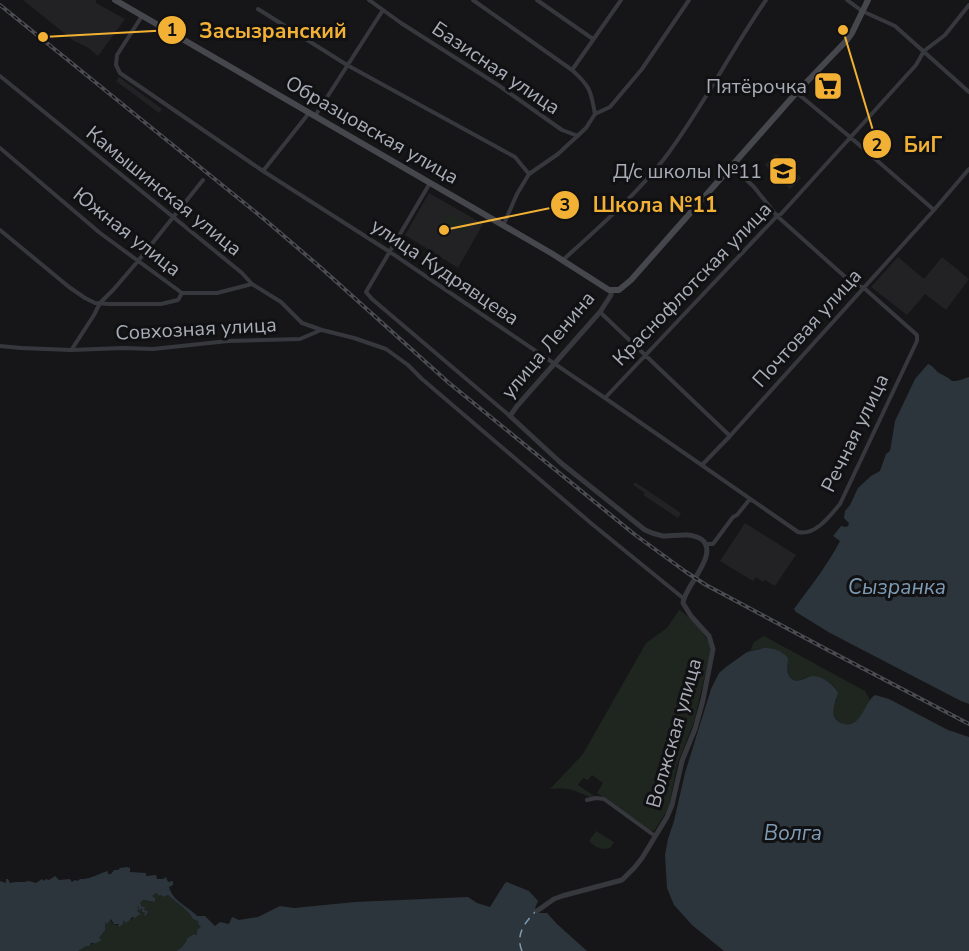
<svg xmlns="http://www.w3.org/2000/svg" width="969" height="951" viewBox="0 0 969 951" font-family="'Nunito Sans',sans-serif">
<rect width="100%" height="100%" fill="#161618"/>
<!-- built -->
<path fill="#222225" d="M23,0H96V3L125,19L98,56L87,47L74,41Z
M119,77L162,109L159,113L116,81Z
M776,154L801,178L790,189L765,165Z
M429,193L483,224L458,268L405,235Z
M898,257L924,279L942,257L969,279L946,310L925,294L907,315L871,287Z
M635,482L681,513L678,518L643,495L645,493L633,485Z
M745,523L796,555L775,586L765,580L763,582L756,577L753,581L720,561Z"/>
<!-- green -->
<path fill="#1e261f" d="M450,213L469,223L463,233L444,222Z
M679,610C686,613 707,636 709,643C711,647 710,650 710,654L694,722L677,765L669,807L655,830L653,831L648,829L597,793L603,783L592,775L588,780L583,778L578,785L594,796L593,798C573,791 573,787 550,789L583,754L646,643L667,628Z
M764,636L865,691L870,700C865,709 861,722 849,724C839,726 831,717 833,707C834,704 836,702 837,699C838,695 836,689 834,686C828,680 816,676 808,677C802,678 797,684 791,678C787,674 789,671 788,666C788,662 785,656 783,653C771,648 762,647 750,651L754,642Z
M596,831L614,842L610,848C602,851 595,847 589,841Z
M156,893L164,897L168,895C178,906 194,912 201,926L198,929L197,935L194,934L186,939L187,940L182,947L176,951H78L85,946H89L88,945L95,943L103,932L105,921L107,923L110,919L112,923L116,925L122,923L123,920L125,923C131,920 134,917 141,913H138L136,904L138,905L140,911L142,910V909H143V912H146V915V910H144L140,903L142,900L155,902L152,896Z"/>
<!-- water -->
<path fill="#2c353c" d="M928,364C934,366 936,372 941,374C946,377 948,377 952,381H957L969,377V704L961,701L830,633L796,612L794,609C810,587 827,566 840,541L833,536L841,526L846,527L848,526L849,523L844,518L845,511L850,505L858,488L871,476L880,471L886,454L890,451L895,421L915,379Z
M764,648C773,648 781,650 788,658C788,664 786,672 790,677C797,686 805,676 814,676C823,677 834,684 838,693C836,702 827,717 841,723C861,731 864,702 875,695L889,699L948,730L969,737V951H724L692,925L674,905L667,888L665,855L668,839L674,821L685,773L711,689L719,673L726,667L747,652Z
M127,867L130,868V872L146,873V876L156,875L157,879H163L166,877L168,882L173,881V885L169,887C173,902 187,905 197,916H205L215,926L220,922L229,924L232,917L239,920L258,917L280,906L294,908L355,902L468,897L477,903L490,907L505,883L507,882L529,891L538,901L535,908L539,913H547L557,924L587,951H176L182,947L187,940L186,939L194,934L197,935V930L201,926L199,925L198,921L193,919C190,911 176,903 168,895L164,897L161,895L160,896L156,893L152,896L155,898V902L143,900L140,903L141,904V906L145,907L144,910L148,911L146,915L144,916L145,912H142V908L140,911L138,906L137,907L139,909L137,911L141,914L137,916L135,918L132,917L129,921L125,923L123,920V924L119,927V924H114L111,919L107,924L105,922V930L99,938L102,940L94,944V943H91L89,946H86L78,951H0V881L6,883V879H8L10,883C16,881 23,883 29,881L36,883L42,879L44,881L46,879L49,880L55,876L59,880L70,879L72,882L75,880L78,881L80,879C90,880 99,873 108,871V874H111L114,870H118L120,868Z"/>
<g fill="none" stroke-linecap="round" stroke-linejoin="round">
<!-- ferry -->
<path stroke="#7f9bb3" stroke-width="1.5" stroke-dasharray="8 6" stroke-linecap="butt" d="M522,951C515,935 525,922 536,911"/>
<!-- minor -->
<path stroke="#37383d" stroke-width="4" d="M369,0L401,23L498,85L562,130L578,136
M473,0L572,70C590,86 591,91 595,114
M537,0L593,39
M847,0L862,11L895,26L969,92
M258,9L347,65L515,157L529,174
M142,16L117,55L116,65L120,73L263,171L390,252L605,398L798,532C815,536 830,516 840,504L917,341V335L864,288L852,283L777,216L754,187L733,167
M572,70L621,0
M0,76L242,273L252,284L281,302L302,323L322,330L354,338L386,349L408,365L422,379L592,524L683,598
M797,93L850,137L934,210
M315,116L383,10
M0,148L100,233L182,293H217L252,284
M263,171L309,113
M430,183L366,292L372,299L510,416
M503,226L517,194L529,174L558,154L586,128L595,114L610,107L642,69L689,0
M0,230L69,287L85,298L95,303L109,304H161L178,300L182,293
M563,260C597,229 636,195 664,159C702,109 730,52 766,0
M600,312L730,436
M0,346L21,348L71,350L123,348L153,349L228,341L300,339L321,330
M72,349L94,315L100,303L114,289L138,261L203,180
M605,398L777,216L781,214L916,65L924,51L945,35L969,5
M702,465L730,436L934,210L969,169
M706,544H713L733,517L737,515L750,499
M587,800L596,798L604,799L655,836"/>
<!-- tertiary -->
<path stroke="#37383d" stroke-width="5" d="M537,911L554,899L562,896L622,880L635,867L642,858L667,817L672,805L682,761L695,729L703,700L713,649L709,636L691,616L683,603C684,587 721,553 701,539C690,532 675,536 663,536C657,535 651,533 645,530L561,463L510,416L517,406L600,312L611,295V291"/>
<!-- secondary -->
<path stroke="#45474d" stroke-width="6" d="M115,0L551,253L609,290H619L631,280L797,92L847,40L852,33L868,0"/>
<!-- rail casing -->
<g stroke="#4a4c52" stroke-width="4">
<path id="rail" d="M0,5L264,219L320,267L449,383L634,534L686,572L706,585L824,648L969,724"/>
</g>
<!-- rail -->
<use href="#rail" stroke="#111113" stroke-width="1.5" stroke-dasharray="4.5" stroke-linecap="butt"/>
</g>
<!-- icons -->
<defs>
<g id="supermarket-square" transform="scale(1.5)"><rect x="-9" y="-9" width="18" height="18" rx="4" fill="#f2b134" stroke="#111113"/><path d="M-6-5.5h2.5l.6 2H6L4.5 2H-2.5L-4.4-4H-6ZM-1.5 3.2a1.3 1.3 0 1 0 .1 0ZM3 3.2a1.3 1.3 0 1 0 .1 0Z" fill="#111"/></g>
<g id="school-square" transform="scale(1.5)"><rect x="-9" y="-9" width="18" height="18" rx="4" fill="#f2b134" stroke="#111113"/><path d="M0-5L7-2L0 1L-7-2ZM-4 1L0 2.5L4 1V4Q0 6-4 4Z" fill="#111"/></g>
</defs>
<g fill-rule="evenodd">
<use href="#supermarket-square" x="828" y="86"/>
<use href="#school-square" x="783" y="171"/>
</g>
<g text-anchor="middle" dominant-baseline="central" stroke-width="6" stroke-linejoin="round" paint-order="stroke">
<!-- street labels -->
<g font-size="20" fill="#a8adb8" stroke="#111113">
<text transform="translate(496 68) rotate(34)">Базисная улица</text>
<text transform="translate(372 130) rotate(30)">Образцовская улица</text>
<text transform="translate(164 191) rotate(39)">Камышинская улица</text>
<text transform="translate(127 232) rotate(38)">Южная улица</text>
<text transform="translate(445 272) rotate(34)">улица Кудрявцева</text>
<text transform="translate(692 284) rotate(-46)">Краснофлотская улица</text>
<text transform="translate(807 328) rotate(-48)">Почтовая улица</text>
<text transform="translate(196 329) rotate(-3)">Совхозная улица</text>
<text transform="translate(548 345) rotate(-50)">улица Ленина</text>
<text transform="translate(855 433) rotate(-64)">Речная улица</text>
<text transform="translate(674 733) rotate(-74)">Волжская улица</text>
</g>
<!-- poi labels -->
<g font-size="20" fill="#a8adb8" stroke="#111113" text-anchor="end">
<text x="807" y="86">Пятёрочка</text>
<text x="762" y="171">Д/с школы №11</text>
</g>
<!-- water labels -->
<g font-size="21" font-style="italic" fill="#7f9bb3" stroke="#111113">
<text x="897" y="587">Сызранка</text>
<text x="793" y="833">Волга</text>
</g>
</g>
<!-- callouts -->
<path fill="none" stroke="#f2b134" stroke-width="2" d="M43 37L172 30M843 30L877 144M444 230L565 205"/>
<g fill="#f2b134" stroke="#111113" stroke-width="2">
<circle cx="43" cy="37" r="6"/>
<circle cx="843" cy="30" r="6"/>
<circle cx="444" cy="230" r="6"/>
<circle cx="172" cy="30" r="15"/>
<circle cx="877" cy="144" r="15"/>
<circle cx="565" cy="205" r="15"/>
</g>
<g font-size="18" text-anchor="middle" font-weight="bold" fill="#111">
<text x="172" y="36">1</text>
<text x="877" y="151">2</text>
<text x="565" y="211">3</text>
</g>
<g font-size="21" text-anchor="middle" font-weight="bold" fill="#f2b134" stroke="#111113" stroke-width="6" stroke-linejoin="round" paint-order="stroke">
<text x="273" y="38">Засызранский</text>
<text x="923" y="152">БиГ</text>
<text x="655" y="212">Школа №11</text>
</g>
</svg>
